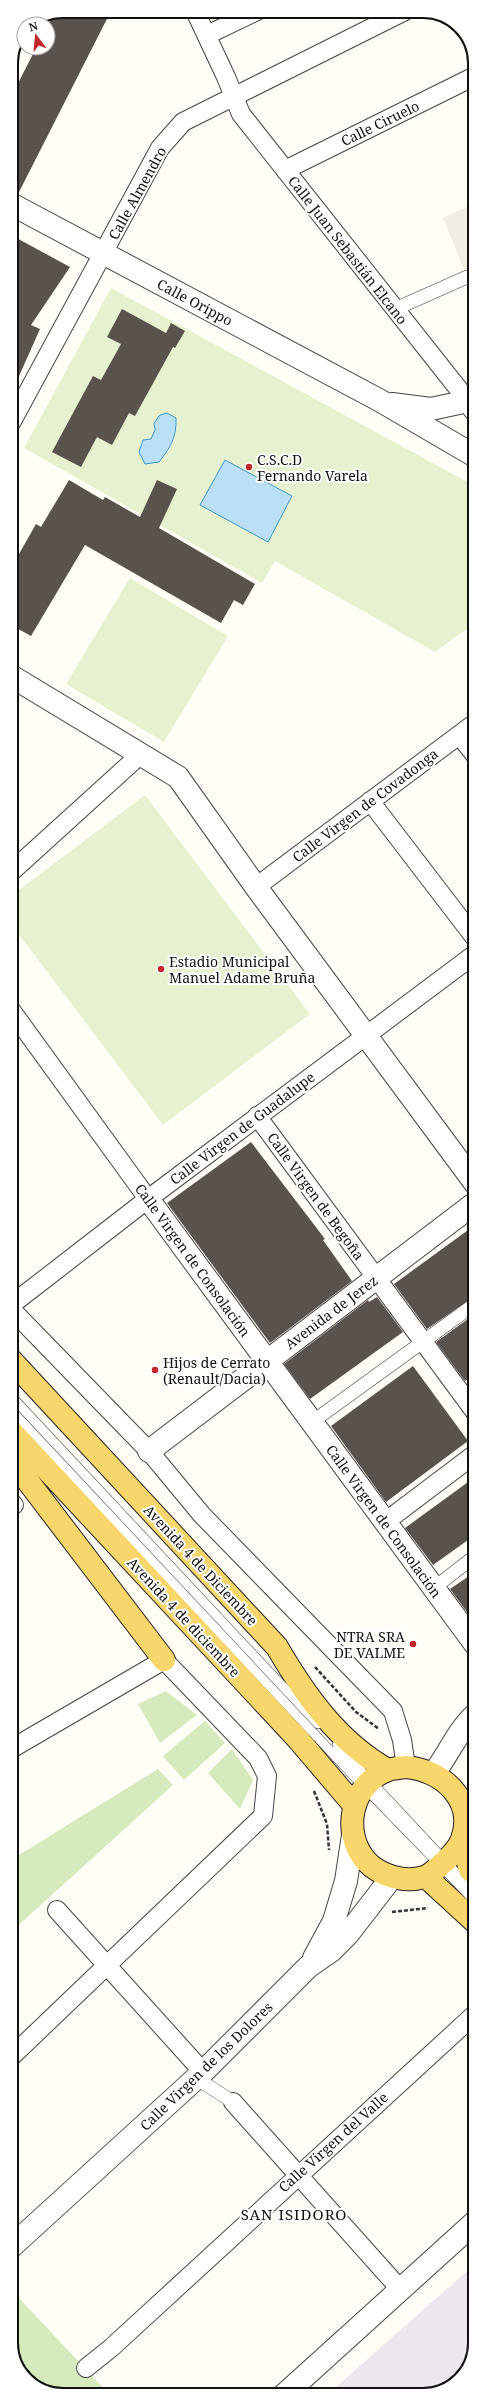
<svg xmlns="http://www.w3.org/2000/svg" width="486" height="2406" viewBox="0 0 486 2406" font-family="'Noto Serif',serif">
<rect width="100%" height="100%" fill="#fffdf5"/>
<!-- industrial -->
<path fill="#eee6ef" d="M475,2264V2343L462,2377L430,2395H327Z"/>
<!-- green -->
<path fill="#d5ebbd" d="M166,1691L197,1715L160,1743L138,1704Z
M205,1721L225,1743L184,1780L163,1756Z
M232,1749L253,1780L240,1809L208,1773Z
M158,1769L173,1785L11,1932V1860Z
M18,2297L110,2395H56L26,2380L11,2350V2303Z"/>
<!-- pitch -->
<path fill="#e6f2cf" d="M111,288L475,486V623L435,652L275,561L262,583L24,448Z
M130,578L228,636L164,742L66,684Z
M145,795L310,1014L163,1125L11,924V896Z"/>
<!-- plaza -->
<path fill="#f1ede2" d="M475,203V296L443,218Z"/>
<!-- water -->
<path fill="#b9e0f7" stroke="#3f96cf" d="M167,413L176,418C177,437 170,448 159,462L145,464L139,452L143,440L151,439L155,430L154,423L160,415Z
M225,460L292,496L268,542L200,505Z"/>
<!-- building -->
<path fill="#5a524d" d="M63,11H111L18,194L11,192V97L36,48H48V25L53,15Z
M11,235L70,267L31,325L40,329L11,394Z
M122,309L166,333L171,323L185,331L175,348L173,347L135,416L129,413L112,445L97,437L81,467L52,452L93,376L101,380L121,344L107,337Z
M69,480L103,500L105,497L140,517L157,480L177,489L159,528L255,584L243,605L234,600L221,623L85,545L31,636L11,625V568L36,524L41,527Z
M251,1142L325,1239L323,1240L352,1281L270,1343L167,1203Z
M475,1225V1296L427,1329L394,1284Z
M377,1297L403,1332L310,1399L284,1364L368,1300L369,1302Z
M475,1314V1374L465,1381L436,1342Z
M413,1366L468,1441L386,1502L331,1426Z
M475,1477V1535L433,1565L405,1528Z
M475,1572V1623L450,1589Z"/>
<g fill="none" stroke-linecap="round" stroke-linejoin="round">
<!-- service casing -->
<g stroke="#444" stroke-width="10">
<path id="service" d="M11,1396L318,1724
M11,1410L365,1788L475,1901
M337,1745L475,1893"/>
</g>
<!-- pedestrian casing -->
<g stroke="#444" stroke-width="14">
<path id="pedestrian" d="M395,309L467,277
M312,1422L475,1304
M434,1588L475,1556
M196,2078L233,2102"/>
</g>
<!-- minor casing -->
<g stroke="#444" stroke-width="20">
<path id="minor" d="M195,11L226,77L241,114L468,401L475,398
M207,35L257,11
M285,170L475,76
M11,423L160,148L183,122L405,11
M459,735L475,755
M370,801L475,938
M11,872L141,754
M256,887L475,723
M11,1010L148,1199
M257,1116L475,1412
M11,1305L148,1199L475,954
M11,1309L149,1451L202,1515L393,1711L402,1740L406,1767
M11,1502L14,1505
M385,1522L475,1454
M11,1749L164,1660L258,1758L267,1776L263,1816L11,2057
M57,1910L203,2072
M233,2102L400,2289
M86,2368L111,2348L475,2014"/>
</g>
<!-- tertiary casing -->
<g stroke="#444" stroke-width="24">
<path id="tertiary" d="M11,204L379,400L475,456
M392,404L431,409L468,401L475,410
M11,676L178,777L256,887L475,1183
M148,1199L475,1644
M149,1451L475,1203
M434,1773C448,1755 458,1730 475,1715
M314,1958L334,1921L346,1881L353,1835
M11,2247L203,2072L308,1967L331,1951L348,1934L392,1877
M284,2395L475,2222"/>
</g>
<!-- primary casing -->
<g stroke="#222" stroke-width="24">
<path id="primary" d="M11,1360L277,1647C305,1695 338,1742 388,1770
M11,1431L297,1738L354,1805
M11,1459L164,1660
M406,1767C442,1770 476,1800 462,1839C459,1848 451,1856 444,1862C438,1867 431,1875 424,1877C405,1883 380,1876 366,1861C341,1832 351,1784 388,1770C394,1768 400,1768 406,1767Z
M462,1839L470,1870L475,1874
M426,1877L475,1922"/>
</g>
<!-- path -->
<path stroke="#333" stroke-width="2.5" stroke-dasharray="4 2" stroke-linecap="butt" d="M315,1667L356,1712L379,1729
M314,1791L327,1824L329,1850
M392,1912L428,1908"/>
<!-- service -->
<use href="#service" stroke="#fff" stroke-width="9"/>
<!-- pedestrian -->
<use href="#pedestrian" stroke="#fff" stroke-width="13"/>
<!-- minor -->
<use href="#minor" stroke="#fff" stroke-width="18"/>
<!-- tertiary -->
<use href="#tertiary" stroke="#fff" stroke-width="22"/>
<!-- primary -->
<use href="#primary" stroke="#f9d66b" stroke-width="22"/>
</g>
<!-- markers -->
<g fill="#c4262e" stroke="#fff" stroke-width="1.5">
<circle cx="249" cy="467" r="4"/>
<circle cx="161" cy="969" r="4"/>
<circle cx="155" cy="1370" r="4"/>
<circle cx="413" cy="1644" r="4"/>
</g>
<g text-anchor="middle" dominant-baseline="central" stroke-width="4" stroke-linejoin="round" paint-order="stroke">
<!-- street labels -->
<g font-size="14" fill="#111" stroke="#fff">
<text transform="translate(380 123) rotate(-26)">Calle Ciruelo</text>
<text transform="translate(137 193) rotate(-61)">Calle Almendro</text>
<text transform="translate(348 250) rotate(52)">Calle Juan Sebastián Elcano</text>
<text transform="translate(195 302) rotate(28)">Calle Orippo</text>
<text transform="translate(365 805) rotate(-37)">Calle Virgen de Covadonga</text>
<text transform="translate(242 1128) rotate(-37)">Calle Virgen de Guadalupe</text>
<text transform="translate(316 1196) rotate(54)">Calle Virgen de Begoña</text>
<text transform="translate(193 1260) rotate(54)">Calle Virgen de Consolación</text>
<text transform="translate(331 1312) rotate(-37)">Avenida de Jerez</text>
<text transform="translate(384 1521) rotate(54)">Calle Virgen de Consolación</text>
<text transform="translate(201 1565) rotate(47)">Avenida 4 de Diciembre</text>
<text transform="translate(184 1617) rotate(47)">Avenida 4 de diciembre</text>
<text transform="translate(206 2066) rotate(-44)">Calle Virgen de los Dolores</text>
<text transform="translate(333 2142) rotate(-42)">Calle Virgen del Valle</text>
</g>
<!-- poi labels -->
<g font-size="14" fill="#111" stroke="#fff" text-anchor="start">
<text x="257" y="459">C.S.C.D<tspan x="257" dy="16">Fernando Varela</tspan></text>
<text x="169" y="961">Estadio Municipal<tspan x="169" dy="16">Manuel Adame Bruña</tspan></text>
<text x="163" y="1362">Hijos de Cerrato<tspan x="163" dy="16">(Renault/Dacia)</tspan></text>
<text x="405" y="1636" text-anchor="end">NTRA SRA<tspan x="405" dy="16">DE VALME</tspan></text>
</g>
<!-- neighbourhood labels -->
<g font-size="15" letter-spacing="1" fill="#111" stroke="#fff">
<text x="294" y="2214">SAN ISIDORO</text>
</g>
</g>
<!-- crop -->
<path d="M0 0H486V2406H0ZM63 18H423A45 45 0 0 1 468 63V2343A45 45 0 0 1 423 2388H63A45 45 0 0 1 18 2343V63A45 45 0 0 1 63 18Z" fill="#fff" fill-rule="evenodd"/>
<path fill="none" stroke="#111" stroke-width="2" d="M63 18H423A45 45 0 0 1 468 63V2343A45 45 0 0 1 423 2388H63A45 45 0 0 1 18 2343V63A45 45 0 0 1 63 18Z"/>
<!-- north arrow -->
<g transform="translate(36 36) rotate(344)"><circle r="19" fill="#ffffff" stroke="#a0a0a0"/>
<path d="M0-3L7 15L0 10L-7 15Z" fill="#c4262e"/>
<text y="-6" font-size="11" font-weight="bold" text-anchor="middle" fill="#111111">N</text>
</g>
</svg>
